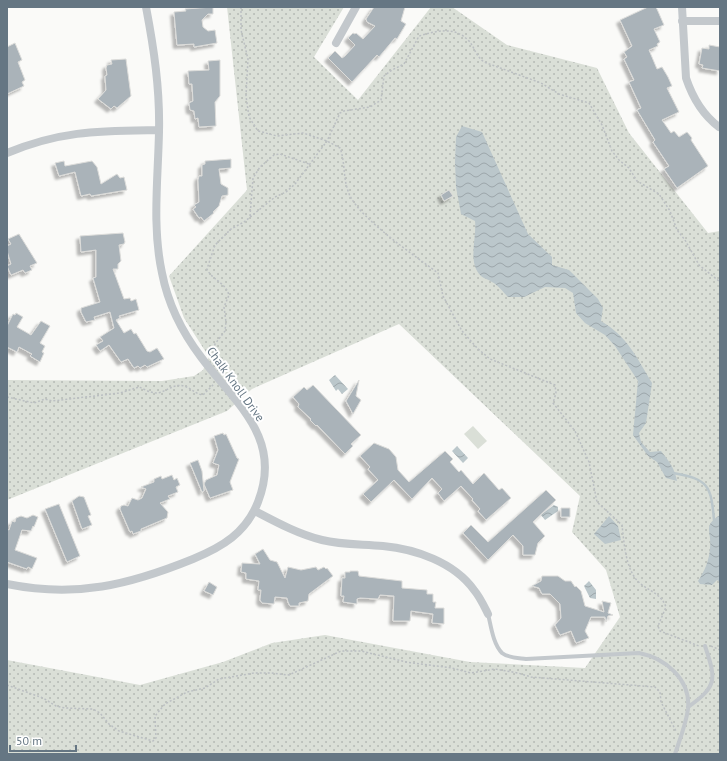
<svg xmlns="http://www.w3.org/2000/svg" width="727" height="761" viewBox="0 0 727 761" font-family="'PT Sans',sans-serif">
<defs>
<pattern id="grass-dots" width="8" height="8" patternUnits="userSpaceOnUse"><rect width="8" height="8" fill="#dadfd7"/><path d="M2 2h.1M6 6h.1" fill="none" stroke="#b4b9b4" stroke-width="1.8" stroke-linecap="round"/></pattern>
<pattern id="water-waves" width="16" height="10" patternUnits="userSpaceOnUse"><rect width="16" height="10" fill="#bbc7cb"/><path d="M0 5q4-4 8 0t8 0" fill="none" stroke="#9ca6aa"/></pattern>
<filter id="shadow"><feDropShadow dx="-3.5" dy="3.5" stdDeviation="1" flood-color="#0004"/></filter>
</defs>
<rect width="100%" height="100%" fill="#fafaf8"/>
<!-- grass -->
<path fill="url(#grass-dots)" d="M227,7H344L314,57L358,100L431,7H452L507,45L597,68L629,133L708,233L720,231V754H7V660L140,685L223,662L272,643L325,635L470,662L585,668L620,617L606,570L572,532L580,496L399,324L252,389L227,411L7,500V380L162,381L194,376L203,370L209,357L184,318L169,276L247,190Z"/>
<!-- pitch -->
<path fill="#dadfd7" d="M473,426L487,441L478,449L464,434Z"/>
<!-- water -->
<path fill="url(#water-waves)" d="M462,126L482,132L528,234L552,257V265L569,270L598,299L603,308L601,321C627,336 637,358 652,383L646,423L639,433L641,442L650,452L661,451C669,461 675,469 677,481L666,478L657,462L648,456L633,435L638,381L615,346L605,335L585,323L576,313L573,293L565,288L545,287L524,297H508C503,292 498,285 492,282C488,279 484,279 481,276C467,263 477,238 475,221L461,214L456,187L455,162L456,137Z
M335,375L348,389L342,394L338,389L336,391L329,380Z
M457,446L468,458L463,463L452,451Z
M554,505L558,507V511L545,520L541,515Z
M720,515V582L717,580L712,585L700,584L698,581C705,570 709,561 710,548C712,531 702,526 720,515Z
M609,516L618,526L621,540L605,544L594,534Z
M589,581L596,590V599L590,598L584,586Z"/>
<g fill="none" stroke-linecap="round" stroke-linejoin="round">
<!-- stream -->
<path stroke="#bbc7cb" stroke-width="2.5" d="M673,473C709,479 711,486 714,520"/>
</g>
<!-- building -->
<path fill="#aab3b9" stroke="#dcdcda" filter="url(#shadow)" d="M213,7V14H208L202,20L203,27L208,31L215,30L217,43L194,47V44L177,45L174,12L186,11L185,9Z
M374,7H405L401,21L406,24L397,39L395,38L379,57L377,55L352,82L328,58L335,51L342,58L345,56L355,45L348,38L353,33L355,34L356,33L363,39L375,26L367,22L366,19Z
M648,7H655L657,9L664,25L654,29L660,42L657,44L658,46L649,50L657,69L662,67L668,77L672,86L667,88L679,112L662,120L671,133L674,131L679,137L687,132L692,138L691,140L708,166L677,188L664,169L669,166L653,142L655,140L637,110L641,108L629,82L634,80L624,59L627,57L624,52L632,46L620,20Z
M15,43L22,60L18,62L25,80L22,82L24,86L7,94V47Z
M709,45L720,47V71L702,68L703,65L699,64L702,48L709,49Z
M126,59L131,96L117,108L114,106L111,109L98,99L106,90L105,76L107,75L106,68L107,65L112,64L111,60Z
M220,60V96L215,102L216,126L199,127L198,118L195,119L194,111L190,110L189,103L193,101L192,84H189L188,71L209,70L208,61Z
M231,159V168L219,169L221,184L228,188V195L222,196L219,206L213,212L214,213L204,221L201,217L199,218L193,209L196,207L194,205L199,202L198,180L199,176H202V165L205,164V161Z
M64,161L65,166L92,161L97,167L101,184L117,174L120,178L124,177L127,190L91,196L90,194L81,196L75,172L59,176L55,163Z
M449,190L453,196L444,201L441,195Z
M123,233L125,242L124,244L119,245L121,261L118,264V269H113L124,299L130,298L131,301L136,299L139,310L119,316L120,318L116,320L124,333L131,329L134,334L136,333L147,351L150,352L157,348L164,359L147,367L145,365L140,368L138,366L134,368L128,359L121,362L109,345L100,351L96,345L103,341L100,337L114,328L110,312L94,317L95,320L86,322L81,312V308L100,302L93,278L96,277V250L81,252L80,236Z
M19,234L37,263L30,266L32,270L25,273L23,270L11,275L7,266L11,264L7,251V246L11,244L8,239Z
M16,313L23,317L17,327L31,335L41,321L50,326L40,343L45,346L42,352L44,353L40,362L30,356L32,354L19,347L17,352L7,347V326L13,314L15,315Z
M359,380L356,396L361,400L353,414L346,401Z
M313,385L361,435L351,444L353,446L345,454L317,425L316,426L310,420L311,419L298,407L299,404L293,397L304,387L307,390Z
M223,433L224,435L226,434L237,458L239,459L230,482L233,490L210,498L204,484L206,480L217,475L219,465L213,463L218,450L214,436Z
M374,443L389,449L396,457L398,470L409,482L445,451L453,459L450,462L459,472L461,470L473,484L484,473L499,490L502,488L511,498L486,520L478,511L480,509L472,500L473,499L461,486L444,501L438,493L442,489L432,478L412,499L394,480L371,502L363,494L378,480L368,469L370,467L360,456Z
M198,460L202,471L204,491L202,492L190,463Z
M172,475L174,480L177,478L180,485L176,487L178,492L168,496L170,499L160,503L168,512L167,518L141,529V531L133,534L132,531L130,532L120,509L121,506L124,505L128,506L132,498L138,500L142,498L146,489L141,487L154,482V479L161,476L162,479Z
M546,490L556,500L533,522L545,536L538,543L535,555H523V546L513,535L488,560L463,533L471,525L488,542Z
M79,496L84,497L91,515L88,516L92,525L82,529L72,501Z
M59,504L80,556L67,562L45,509Z
M561,508H570V517H561Z
M33,515L38,517L34,527L33,526L31,531L22,530L15,550L37,558L32,569L28,567L27,569L7,562V529L9,530L12,521L15,522L16,518L21,516L27,518Z
M263,549L270,560L277,562L285,578L288,567L301,570L316,567L318,570L324,567L326,569L327,568L333,576L309,594L308,601L299,603V606H290L288,602L287,598L275,597L274,604L262,603L260,600L261,590H258L259,581L246,579V573L241,572L242,563L260,564L255,554Z
M350,571H358L359,576L402,581V588L427,590V594H433V602H436L435,608H444V624L432,623L433,614L411,611L410,621H393L394,596L380,595L378,599L360,598L357,599V604L343,602L344,596H341L342,578H345V572H350Z
M542,576H558L565,581H571L575,587L576,586L581,591L585,606L604,612L602,601L611,603L608,613L613,615L608,616L606,622L605,617H591L585,631L589,638L576,643L571,631L560,635L555,625L561,618L560,604L550,594H542L539,588L532,586L541,581Z
M209,582L217,587L213,595L204,591Z"/>
<g fill="none" stroke-linecap="round" stroke-linejoin="round">
<!-- path -->
<path stroke="#bbbfc2" stroke-width="1.5" stroke-dasharray="2 2" stroke-linecap="butt" d="M241,7V30L248,59L246,96L249,117L258,131L277,136L303,133L327,141L340,148C346,164 342,178 350,196C362,220 415,256 438,273L443,296L462,331L477,348L490,359L555,385L556,393L553,403L575,431L589,462L597,502L622,525C624,542 625,563 635,578C645,591 660,591 666,607L658,626L660,631L699,646
M250,216L253,178L260,167L274,155L280,154L309,164
M212,357L215,344L225,331L226,322L224,307L229,295C225,282 212,280 207,269L215,245L231,229L244,222L275,197L286,192L295,184L327,141L340,113L344,111L370,107L381,100L384,76L392,70L404,64L419,36C436,31 454,26 468,40C475,47 474,54 484,62L541,83L559,94L589,103L602,125L612,151L619,160L629,168L637,181L659,194L670,211L677,230L685,240L699,265L720,282
M7,397L34,403L45,399L52,401L120,393L139,387C144,389 150,393 157,393C166,392 174,383 184,386C191,388 195,394 203,395L214,384
M711,646L720,650
M7,685L43,698L56,706L65,708L93,709L100,713L109,724L119,731L153,741L156,738L155,716L165,704L187,692L205,688L219,679L254,673H271L289,675L341,651H361L406,662L452,668L471,673L495,669L518,673L531,677L655,687L660,692L661,702L676,731"/>
<!-- service -->
<path stroke="#c3c8cc" stroke-width="4" d="M488,614C491,626 493,644 502,653C508,658 519,658 526,659L639,653C665,658 691,679 688,709C686,724 680,739 675,754
M688,707C718,686 716,679 705,646"/>
<!-- minor -->
<path stroke="#c3c8cc" stroke-width="8" d="M682,7L686,78C692,96 703,115 719,127
M682,21H720
M336,43L356,7
M7,153C62,130 101,131 159,130
M255,511C276,522 298,534 322,540C342,545 363,544 383,546C415,549 454,562 474,590C480,597 484,606 488,614
M7,584C76,598 129,585 193,559C222,547 246,533 258,502C283,438 236,404 201,357C182,332 168,304 162,273C152,227 158,179 159,132C160,89 154,49 146,7"/>
</g>
<g text-anchor="middle" dominant-baseline="central" stroke-width="4" stroke-linejoin="round" paint-order="stroke">
<!-- street labels -->
<g font-size="12" fill="#657683" stroke="#fff">
<text transform="translate(236 384) rotate(54)">Chalk Knoll Drive</text>
</g>
</g>
<!-- border -->
<rect width="727" height="761" fill="none" stroke="#657683" stroke-width="16"/>
<!-- scale -->
<path d="M10 745v6h66v-6" fill="none" stroke="#657683" stroke-width="2"/>
<text x="16" y="745" font-size="12" fill="#657683" stroke="#ffffff" stroke-width="3" paint-order="stroke">50 m</text>
</svg>
